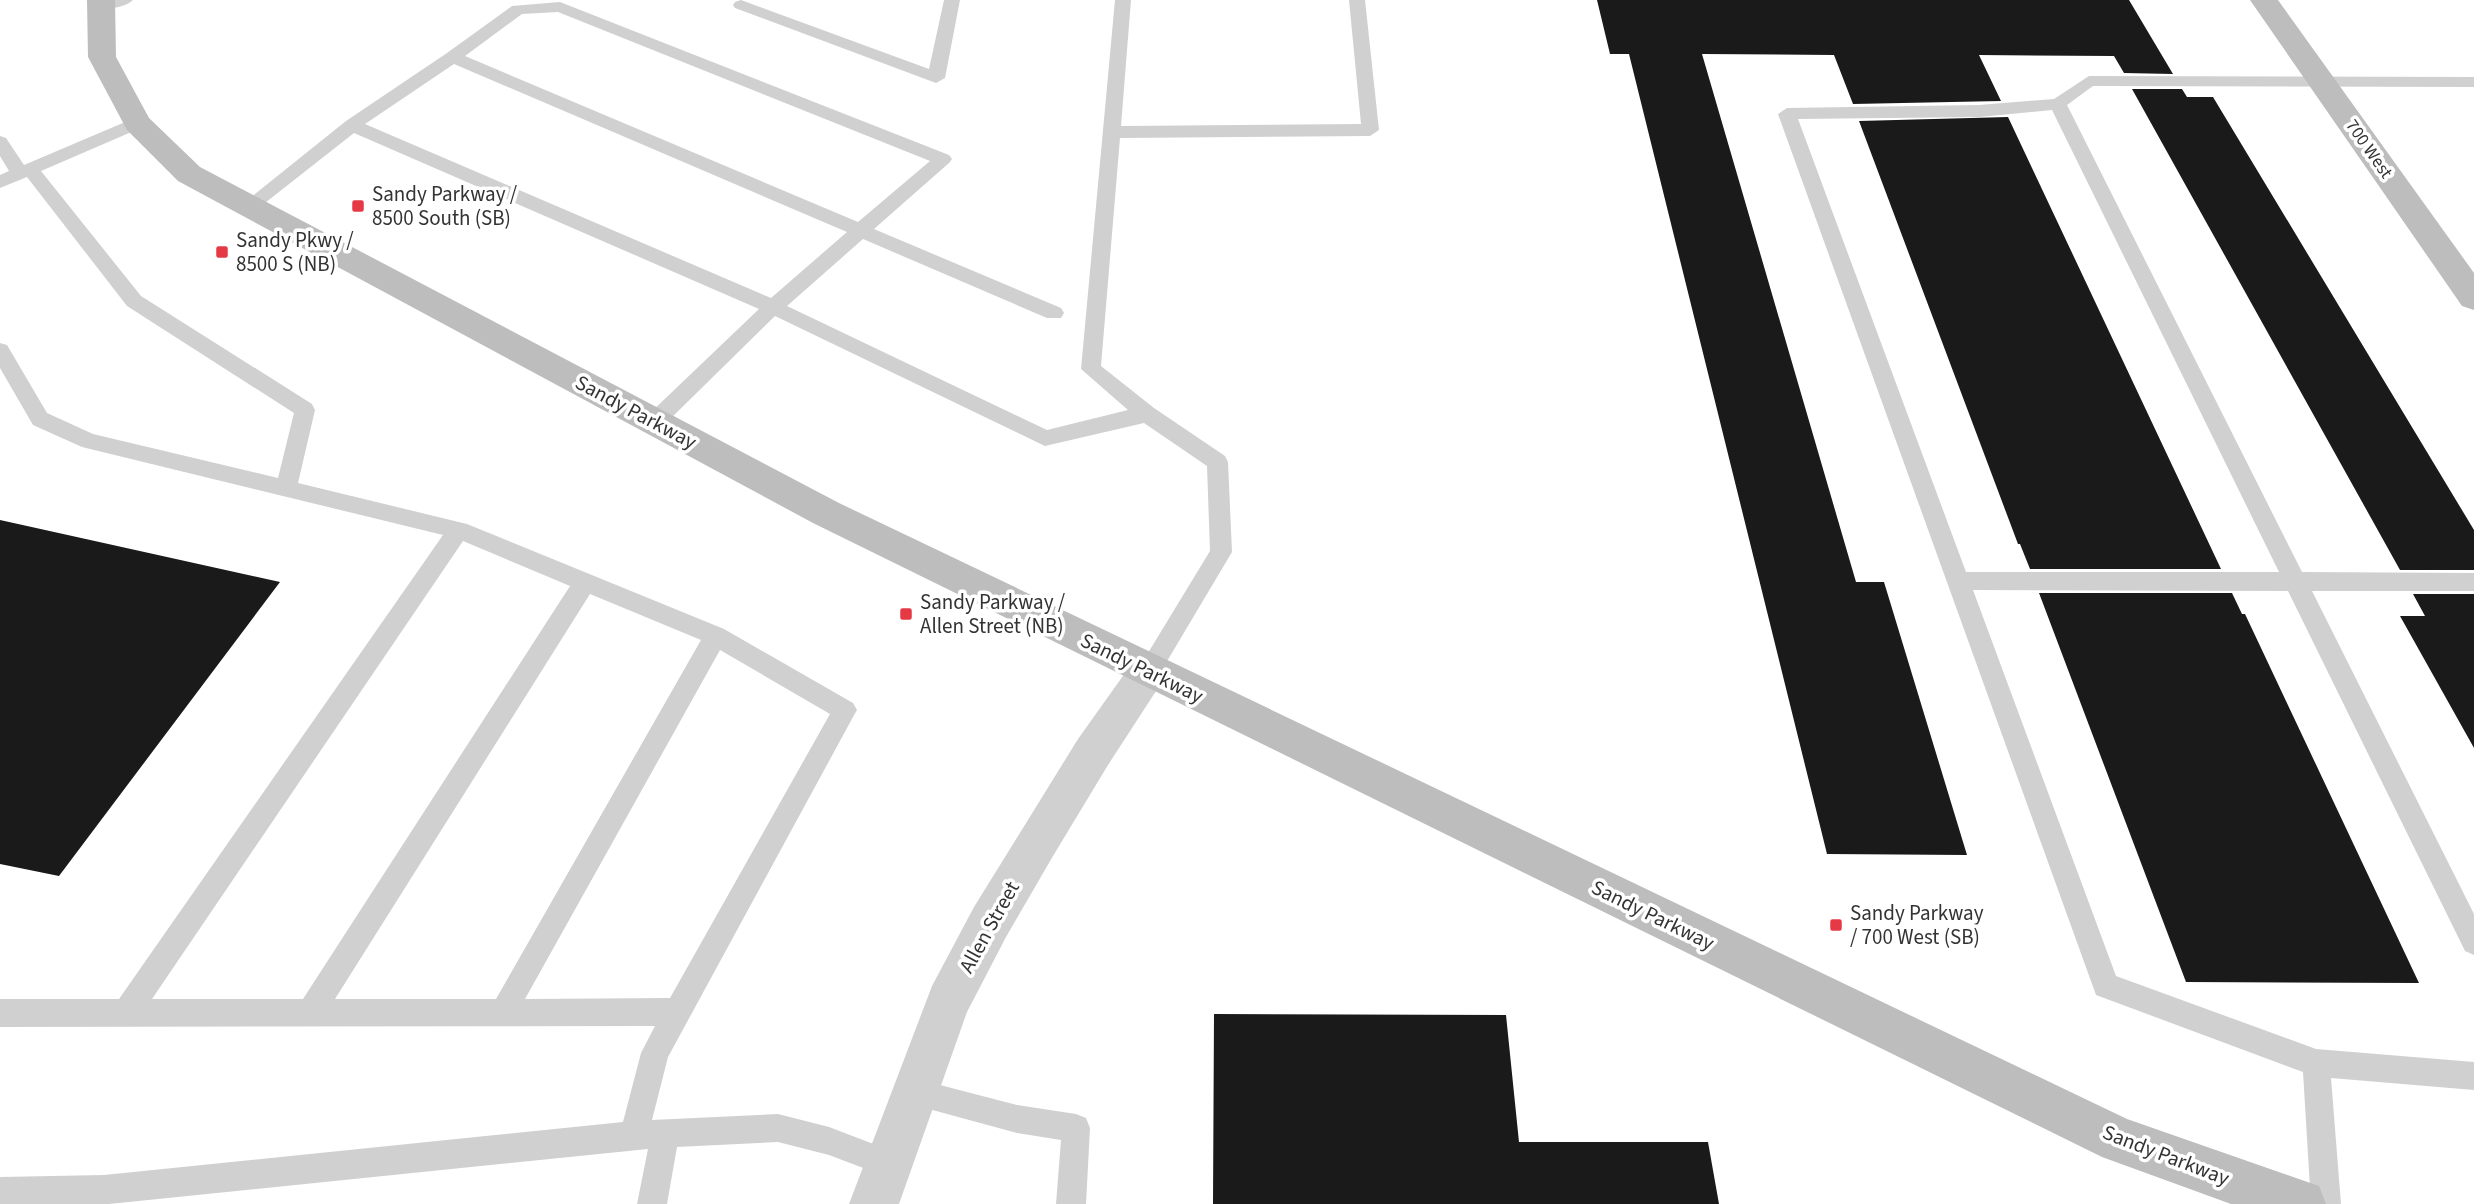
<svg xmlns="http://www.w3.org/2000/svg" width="2474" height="1204" viewBox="0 0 2474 1204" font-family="'Source Sans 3',sans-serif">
<rect width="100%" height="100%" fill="#fff"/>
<!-- building -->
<path fill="#1a1a1a" d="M1597,0H2129L2173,74L2124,73L2114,56L1979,55L2001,101L1853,104L1834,55L1702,54L1856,582H1884L1967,855L1827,854L1629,54H1610Z
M2132,89H2182L2187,97H2213L2474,530V570H2400Z
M2008,117L2221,569H2030L2020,544H2018L1859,121Z
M0,520L280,582L59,876L0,864Z
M2039,593H2232L2242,614H2245L2419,983L2186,982Z
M2413,594H2474V748L2400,616H2425Z
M1214,1014L1506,1015L1519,1142H1708L1719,1204H1213Z"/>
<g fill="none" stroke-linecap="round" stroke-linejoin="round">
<!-- lane -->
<path fill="#d0d0d0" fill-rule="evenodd" d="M102,0H133C126,7 106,11 95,8L93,5L95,2Z
M741,0L929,69L944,0H960L945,78L936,83L735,8L733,5L735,2Z
M1115,0H1131L1121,126L1361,124L1349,0H1365L1379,130L1370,136L1120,138L1101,366L1154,408L1225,456L1228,462L1232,552L1157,678L1149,681L1141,678L1137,671L1210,551L1207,466L1144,423L1045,446L775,316L662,427L655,429L648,427L645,421L648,415L759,309L354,133L256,210H242L240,206L346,121L447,53L512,6L560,2L949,155L952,159L949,163L874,229L1061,308L1064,313L1061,318H1047L863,239L787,306L1047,430L1128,410L1081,369ZM558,12L930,161L858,222L465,56L522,14ZM454,64L847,232L771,298L365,124Z
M2089,76L2474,77V87L2093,86L2067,105L2302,572L2474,573V591H2312L2474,914V955L2465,951L2288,591L1973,590L2116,976L2316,1049L2474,1062V1090L2331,1078L2341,1204H2311L2303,1072L2096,995L1778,114L1787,108L1979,105L2054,99ZM2052,110L2279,572H1966L1798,119L1979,117Z
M137,117L143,119L146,123L143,127L41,171L141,296L312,404L315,410L298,483L467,524L724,629L853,703L857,710L853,717L668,1057L652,1120L778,1114L829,1127L897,1153L901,1163L897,1173L887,1177L829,1155L778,1142L677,1147L667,1204H637L648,1149L109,1204H0V1177L104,1175L623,1122L641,1053L655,1026L0,1027V999H119L443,535L82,447L33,425L0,368V343L7,345L47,413L93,434L278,478L294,413L127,306L27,177L0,188V175L9,171L0,156V136L6,138L24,165ZM463,541L570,586L303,999H152ZM590,594L701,640L496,999H335ZM720,650L830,714L670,998L525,999Z
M913,1078L1017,1105L1076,1114L1086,1118L1090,1128L1086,1204H1056L1061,1140L1017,1133L903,1102L899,1092L903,1082Z"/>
<!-- street -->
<path fill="#d0d0d0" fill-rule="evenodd" d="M1149,654L1163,659L1169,671L1108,765L1053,856L1006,937L967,1012L899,1204H849L932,986L974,907L1023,828L1078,739L1135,659Z"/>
<!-- secondary -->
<path fill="#bdbdbd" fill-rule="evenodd" d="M87,0H115L116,57L149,118L200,167L839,503L2127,1119L2319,1186L2326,1204H2231L2102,1157L813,523L178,181L127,130L88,57Z
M2250,0H2278L2474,273V310L2462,306Z"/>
</g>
<!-- markers -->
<g fill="#e63946" stroke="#fff" stroke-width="2.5">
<rect x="351" y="199" width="14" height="14" rx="3.5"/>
<rect x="215" y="245" width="14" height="14" rx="3.5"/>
<rect x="899" y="607" width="14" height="14" rx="3.5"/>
<rect x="1829" y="918" width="14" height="14" rx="3.5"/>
</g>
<g text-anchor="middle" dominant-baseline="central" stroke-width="7" stroke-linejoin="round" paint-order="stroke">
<!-- far-street labels -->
<g font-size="18" fill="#333" stroke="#fff">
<text transform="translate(2369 149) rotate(55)">700 West</text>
</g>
<!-- poi labels -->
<g font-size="21" fill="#333" stroke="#fff" text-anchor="start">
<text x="372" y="194">Sandy Parkway /<tspan x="372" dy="24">8500 South (SB)</tspan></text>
<text x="236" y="240">Sandy Pkwy /<tspan x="236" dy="24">8500 S (NB)</tspan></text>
<text x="920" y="602">Sandy Parkway /<tspan x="920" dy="24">Allen Street (NB)</tspan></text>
<text x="1850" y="913">Sandy Parkway<tspan x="1850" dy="24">/ 700 West (SB)</tspan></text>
</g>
<!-- street labels -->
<g font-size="21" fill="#333" stroke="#fff">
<text transform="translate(636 412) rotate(28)">Sandy Parkway</text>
<text transform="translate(1142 668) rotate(26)">Sandy Parkway</text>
<text transform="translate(1653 915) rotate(26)">Sandy Parkway</text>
<text transform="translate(989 927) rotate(-61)">Allen Street</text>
<text transform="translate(2166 1155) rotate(21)">Sandy Parkway</text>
</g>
</g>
</svg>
